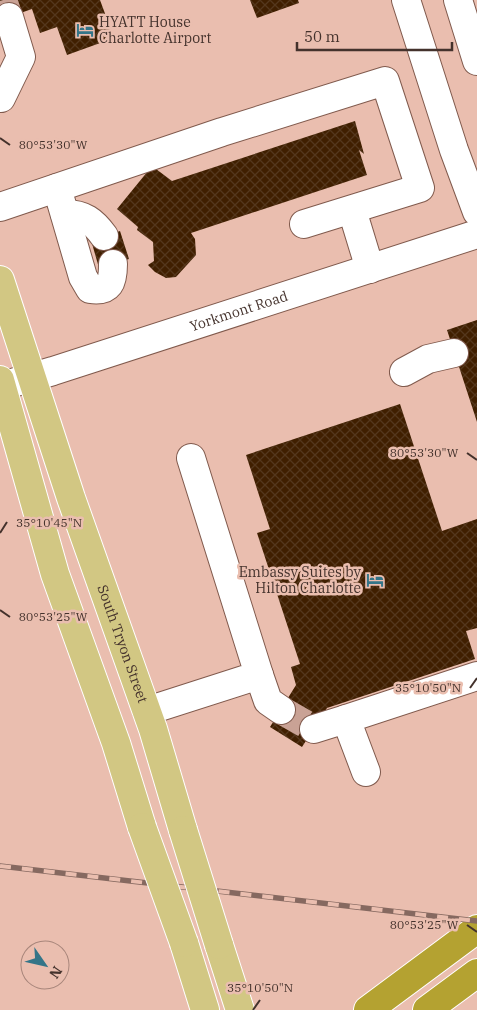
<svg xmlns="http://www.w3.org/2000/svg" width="477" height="1010" viewBox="0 0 477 1010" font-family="'IBM Plex Serif',serif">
<defs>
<pattern id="building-cross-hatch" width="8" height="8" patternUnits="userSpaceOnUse" patternTransform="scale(1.25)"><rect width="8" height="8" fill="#401f00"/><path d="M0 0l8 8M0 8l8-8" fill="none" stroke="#54371d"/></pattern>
</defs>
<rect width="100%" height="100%" fill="#eabeaf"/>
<!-- building -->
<path fill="url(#building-cross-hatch)" d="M0,0H100L114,38L67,55L57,27L40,33L32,9L0,20Z
M250,0H298L299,3L257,18Z
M355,121L364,154L359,150L367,175L191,233L195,239L196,255L176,277L166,278L155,272L148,265L154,261L153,242L137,230L138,227L117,209L152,166L172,181Z
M120,231L129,259L99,268L91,240Z
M477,320V422L447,330Z
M400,404L442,531L477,519V628L466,631L475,659L327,708L302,747L270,727L296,685L291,667L300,664L257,533L270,529L246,455Z"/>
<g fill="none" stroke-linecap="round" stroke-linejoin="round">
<!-- minor-tunnel -->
<path stroke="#c9a295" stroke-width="28" stroke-dasharray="28 14" stroke-linecap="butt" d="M3,0L9,17
M281,710L314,729"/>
<!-- minor casing -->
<g stroke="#805a4d" stroke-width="30">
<g id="minor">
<path d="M406,0L454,150L477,212"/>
<path d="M458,0L477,61"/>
<path d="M1,98L21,57L9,17"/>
<path d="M57,188L83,277L90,289C110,292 113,282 113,264"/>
<path d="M0,207L222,132L385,81L420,188L304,224"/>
<path d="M352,210L370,269"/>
<path d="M65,214C84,214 93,221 104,236"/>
<path d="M404,372L428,359L454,353"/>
<path id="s1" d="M0,383L2,386L53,371L477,234"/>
<path d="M259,675L268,701L281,710"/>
<path d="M147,711L259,675L191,458"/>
<path d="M346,719L477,676"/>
<path d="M314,729L346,719L366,772"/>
</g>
</g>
<!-- major casing -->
<g stroke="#fff" stroke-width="30">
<g id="major">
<path id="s2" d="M0,280L71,498L153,729L183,830"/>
<path d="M0,380L55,574L116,743L142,827"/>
<path d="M184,943L205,1010"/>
<path d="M219,945L240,1010"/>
</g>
</g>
<!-- highway casing -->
<g stroke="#fff" stroke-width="30">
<path id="highway" d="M368,1010L477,929
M427,1010L477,973"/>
</g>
<!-- minor -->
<use href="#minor" stroke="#fff" stroke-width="28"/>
<!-- major -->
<use href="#major" stroke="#d2c783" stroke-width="28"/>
<!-- highway -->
<use href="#highway" stroke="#b4a231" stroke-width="28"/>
<!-- rail casing -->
<g stroke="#866960" stroke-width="5.5">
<path id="rail" d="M0,866L477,921"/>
</g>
<!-- rail -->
<use href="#rail" stroke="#eabeaf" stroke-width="4" stroke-dasharray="11" stroke-linecap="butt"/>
<!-- major-bridge casing -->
<g stroke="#fff" stroke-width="30" stroke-linecap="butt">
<path id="major-bridge" d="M142,827L184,943
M183,830L219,945"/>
</g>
<!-- major-bridge -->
<use href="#major-bridge" stroke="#d2c783" stroke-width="28"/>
</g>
<!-- ticks -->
<path fill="none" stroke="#44322c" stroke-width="2" d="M0,138L10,145M467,453L477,460M0,533L7,522M0,610L10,617M470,688L477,678M467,925L477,932M253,1010L260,1000"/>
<!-- icons -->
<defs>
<g id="hotel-bare" transform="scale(1.35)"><path d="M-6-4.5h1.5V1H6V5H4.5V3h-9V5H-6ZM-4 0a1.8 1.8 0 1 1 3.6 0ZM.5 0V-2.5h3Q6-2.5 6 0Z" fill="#347588" stroke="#eabeaf" stroke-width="2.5" paint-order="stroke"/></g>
</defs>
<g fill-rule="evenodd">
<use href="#hotel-bare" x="85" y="30"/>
<use href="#hotel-bare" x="375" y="580"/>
</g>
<g text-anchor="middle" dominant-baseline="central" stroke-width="5" stroke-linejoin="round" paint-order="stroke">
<!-- poi labels -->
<g font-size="14" fill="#44322c" stroke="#eabeaf" text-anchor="start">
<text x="99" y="22">HYATT House<tspan x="99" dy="16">Charlotte Airport</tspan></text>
<text x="361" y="572" text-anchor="end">Embassy Suites by<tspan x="361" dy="16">Hilton Charlotte</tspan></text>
</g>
<!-- street labels -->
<g font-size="14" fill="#44322c" stroke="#eabeaf">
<text stroke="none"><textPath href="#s1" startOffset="252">Yorkmont Road</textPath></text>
<text stroke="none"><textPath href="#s2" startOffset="384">South Tryon Street</textPath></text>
</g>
</g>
<g font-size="12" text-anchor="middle" fill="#44322c" stroke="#eabeaf" stroke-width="5" stroke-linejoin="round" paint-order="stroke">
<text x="53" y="149">80°53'30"W</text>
<text x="424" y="457">80°53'30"W</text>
<text x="49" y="527">35°10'45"N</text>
<text x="53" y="621">80°53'25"W</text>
<text x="428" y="692">35°10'50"N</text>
<text x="424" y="929">80°53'25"W</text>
<text x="260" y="992">35°10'50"N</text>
</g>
<!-- north arrow -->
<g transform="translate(45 965) rotate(124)"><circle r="24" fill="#eabeaf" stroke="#a8867b"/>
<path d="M0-4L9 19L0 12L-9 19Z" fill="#347588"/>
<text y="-8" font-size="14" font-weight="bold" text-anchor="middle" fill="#44322c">N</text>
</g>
<!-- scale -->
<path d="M297 42v8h155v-8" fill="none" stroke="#44322c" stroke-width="2.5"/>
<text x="304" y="42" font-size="15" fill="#44322c" stroke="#eabeaf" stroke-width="4" paint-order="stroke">50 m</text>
</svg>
